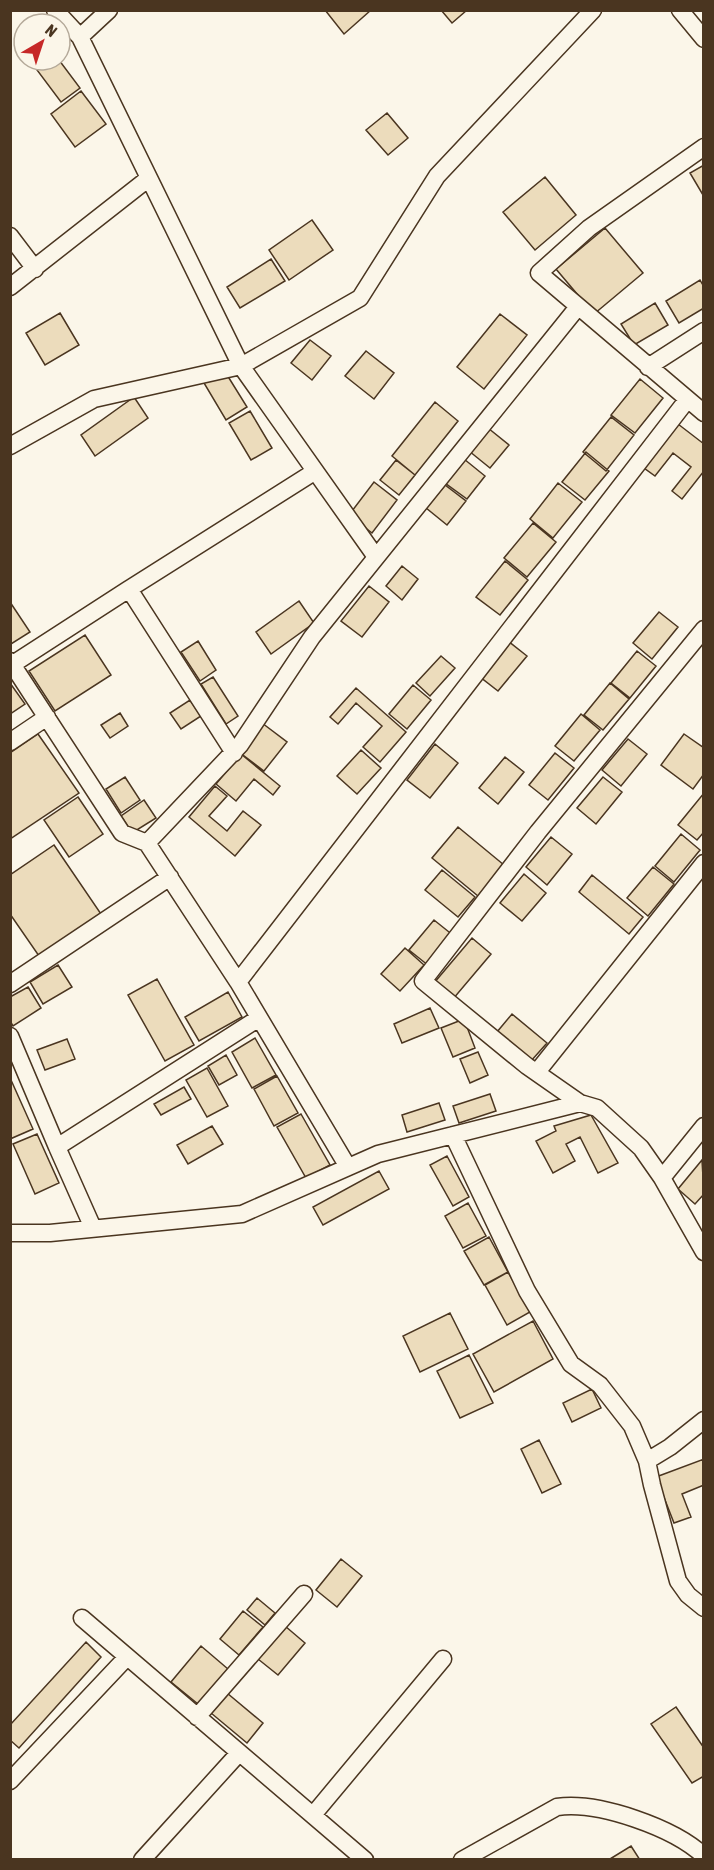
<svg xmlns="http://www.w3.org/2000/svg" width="714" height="1870" viewBox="0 0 714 1870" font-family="'Asap Condensed',sans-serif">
<rect width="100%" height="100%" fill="#fbf6e9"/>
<!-- building -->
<path fill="#ecdcbc" stroke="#4a3520" stroke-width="1.5" d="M325,10H371L344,34Z
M441,10H467L452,23Z
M50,60H59L80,88L61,102L37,70Z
M81,91L106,124L75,147L51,114Z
M387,113L408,138L388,155L366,130Z
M704,165V195H703L690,173Z
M545,177L576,215L535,250L503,212Z
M312,220L333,250L289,280L269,250Z
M605,228L643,273L594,314L556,269Z
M271,259L285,281L240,308L227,287Z
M700,280L704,287V308L679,323L666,301Z
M655,303L668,325L634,345L621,324Z
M60,313L79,345L45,365L26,333Z
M500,314L527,335L484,389L457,367Z
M310,340L331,356L312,380L291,363Z
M366,351L394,373L374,399L345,376Z
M224,370L247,407L226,420L204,383Z
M640,379L663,398L635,433L611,415Z
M134,397L148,418L95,456L81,435Z
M435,402L458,421L415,475L392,456Z
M250,411L272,448L251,460L229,423Z
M611,417L634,435L606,471L583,452Z
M678,424L704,444V471L682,499L672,491L691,467L673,453L655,476L644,468Z
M488,428L509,445L490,468L469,451Z
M586,452L609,471L585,500L562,482Z
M464,459L485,476L467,499L445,483Z
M396,460L415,475L399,495L380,480Z
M374,482L397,500L372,533L349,515Z
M558,483L582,502L553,538L530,519Z
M445,485L466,501L447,525L426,508Z
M533,523L556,542L527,577L504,558Z
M505,561L528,580L500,615L476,597Z
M402,566L418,579L402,600L386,586Z
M369,586L389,602L362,637L341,621Z
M299,601L314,623L271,654L256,632Z
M10,602L30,632L11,644H10Z
M659,612L678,627L652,659L633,643Z
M85,635L111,675L55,711L29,671Z
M503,637L527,656L498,691L475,673Z
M198,641L216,670L200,681L181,652Z
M637,651L656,666L630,698L611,683Z
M441,656L455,668L430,696L416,683Z
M213,677L238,716L226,724L201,684Z
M10,683L25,704L10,714Z
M610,683L629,699L603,730L584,715Z
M413,685L431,700L407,729L389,714Z
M356,688L406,732L380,762L363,747L382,726L356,703L338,724L330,717Z
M190,700L201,716L181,729L170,713Z
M120,713L128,726L110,738L101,725Z
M581,714L600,730L574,761L555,746Z
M262,723L287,742L264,771L239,752Z
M38,734L79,793L10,839V753Z
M684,734L704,748V774L693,789L661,765Z
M628,739L647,754L621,786L602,770Z
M435,744L458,763L430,798L407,780Z
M361,750L381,768L357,794L337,776Z
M555,753L574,768L548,800L529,785Z
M241,754L280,786L273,795L254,779L236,801L216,784Z
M505,757L524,772L498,804L479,788Z
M125,777L140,800L121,813L106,789Z
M603,777L622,792L596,824L577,808Z
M215,786L227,796L209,816L227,831L243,811L261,825L235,856L189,817Z
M704,793V832L697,840L678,825Z
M78,797L103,834L69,857L44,820Z
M144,800L156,818L132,833L121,816Z
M458,827L504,865L478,896L432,858Z
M681,834L700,850L674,882L655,866Z
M551,837L572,854L547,885L526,867Z
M54,845L101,914L39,956L10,914V875Z
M653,867L674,884L648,916L627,898Z
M442,870L475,897L458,917L425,890Z
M524,874L546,893L522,921L500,903Z
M592,875L643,917L629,934L579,892Z
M434,920L454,936L429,966L409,950Z
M472,938L491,954L453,999L434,983Z
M405,948L424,965L400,991L381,974Z
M58,965L72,987L43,1004L30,982Z
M157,979L194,1045L165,1061L128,995Z
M28,987L41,1008L13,1026L10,1021V997Z
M228,992L242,1017L199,1041L185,1017Z
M430,1008L439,1028L402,1043L394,1024Z
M512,1014L547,1043L531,1061L497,1032Z
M464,1019L475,1048L453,1057L441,1028Z
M255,1038L276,1075L252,1088L232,1052Z
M67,1039L75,1059L45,1070L37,1050Z
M478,1052L488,1075L470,1083L460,1059Z
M226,1055L237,1075L219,1085L208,1066Z
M207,1068L228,1106L207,1117L186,1080Z
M277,1076L298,1113L274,1126L254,1089Z
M11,1080L33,1129L10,1139V1080Z
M184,1087L191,1099L161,1115L154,1104Z
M490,1094L496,1111L459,1123L453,1106Z
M439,1103L445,1120L407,1132L402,1115Z
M301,1114L330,1165L306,1178L277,1127Z
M591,1115L618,1163L598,1173L580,1137L566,1144L575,1161L553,1173L536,1141L556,1131L554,1126Z
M212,1126L223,1144L188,1164L177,1145Z
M37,1134L59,1183L35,1194L13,1144Z
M447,1156L469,1197L453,1206L430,1165Z
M702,1160L704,1194L695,1204L678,1189Z
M379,1171L389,1189L323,1225L313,1207Z
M468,1203L486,1236L463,1248L445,1216Z
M489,1237L508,1272L484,1285L464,1251Z
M508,1272L530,1312L507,1325L485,1285Z
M450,1313L468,1349L420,1372L403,1336Z
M533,1321L553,1359L494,1392L473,1354Z
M469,1355L493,1403L460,1418L437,1371Z
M592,1389L601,1408L572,1422L563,1403Z
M539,1440L561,1484L542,1493L521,1449Z
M704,1459V1485L682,1494L691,1517L674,1523L656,1477Z
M341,1559L362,1576L337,1607L316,1590Z
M257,1598L275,1613L265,1625L247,1610Z
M243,1611L263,1627L239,1655L220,1639Z
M285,1626L305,1643L278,1675L258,1659Z
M86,1642L101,1657L19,1748L10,1740V1725Z
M201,1646L228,1669L198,1704L171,1682Z
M227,1693L263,1723L247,1743L211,1713Z
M676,1707L704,1748V1776L692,1783L651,1724Z
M631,1846L640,1860H611L610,1859Z"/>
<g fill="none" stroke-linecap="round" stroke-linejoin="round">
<!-- minor casing -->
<g stroke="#4a3520" stroke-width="19">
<path id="minor" d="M55,10L80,37L241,366L376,557
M680,10L704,39
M80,37L109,10
M704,147L589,228L539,273L704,413
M10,236L35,269
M10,287L149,178
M648,367L704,331
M10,446L94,399L241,366L360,298L437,176L593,10
M10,661L122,833L147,843L238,982L348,1167
M13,664L129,589
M10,742L47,717
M234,753L129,589L314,472
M147,843L240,745L312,637L577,308
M238,982L687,400
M10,984L170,877
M10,1036L57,1147
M537,1072L704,863
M580,1103L527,1066L423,981L538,832L704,629
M453,1135L527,1291L571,1364L600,1385L632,1426L647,1461L652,1485L678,1581L688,1595L704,1608
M662,1178L704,1126
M93,1228L57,1147L259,1018
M10,1233H50L242,1214L378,1154L580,1103L597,1108L641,1148L662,1178L704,1252
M647,1461L670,1447L704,1420
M82,1618L365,1860
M197,1717L304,1594
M10,1781L127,1657
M313,1815L443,1659
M142,1860L239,1753
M462,1860L557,1807C599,1801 674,1828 704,1856"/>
</g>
<!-- minor -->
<use href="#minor" stroke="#fbf6e9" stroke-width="16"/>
</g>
<!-- border -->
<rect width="714" height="1870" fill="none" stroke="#4a3520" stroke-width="24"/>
<!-- north arrow -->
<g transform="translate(42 42) rotate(39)"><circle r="28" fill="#fbf6e9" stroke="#b4a999" stroke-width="1.5"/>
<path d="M0-4.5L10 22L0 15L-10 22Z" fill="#c62828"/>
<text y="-9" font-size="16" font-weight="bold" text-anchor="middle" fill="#4a3520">N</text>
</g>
</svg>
